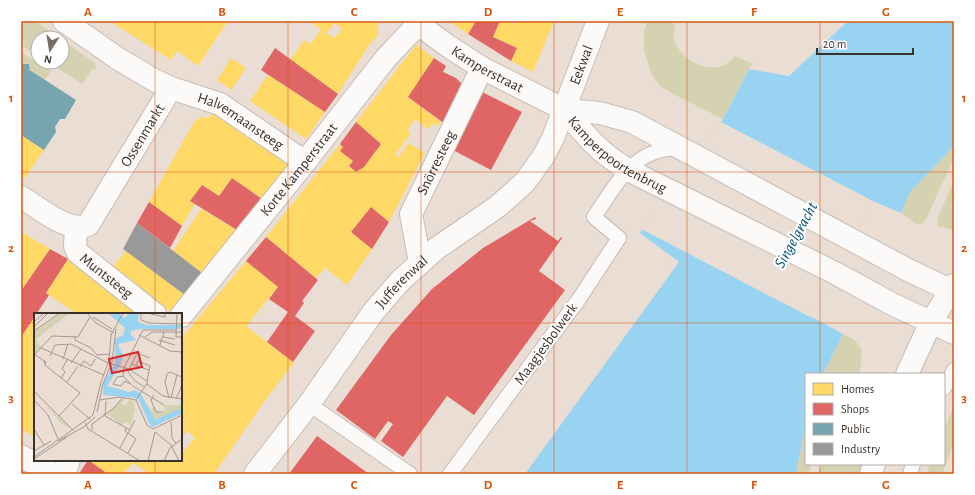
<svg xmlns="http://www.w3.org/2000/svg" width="975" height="495" viewBox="0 0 975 495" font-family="'Alegreya Sans',sans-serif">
<rect width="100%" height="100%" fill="#eaddd4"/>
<!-- green -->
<path fill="#d5d2b1" d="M21,21H35L59,38H38V56L21,45Z
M647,21H670L675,25C665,56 716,84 735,56L753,64L749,68L723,119L673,94L659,85L651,73L644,50V32Z
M62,40L95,63L96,67L95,70L92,69L82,84L48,62H62Z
M21,52L51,71L45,80L28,69H30L29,64H21Z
M954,146V158L926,219L921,224H916L901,213L910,192Z
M954,181V230L938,226L937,219Z
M843,334L855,340L862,350L860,374H823Z
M954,407V442L942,474H927L930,464H944V429Z
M806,422V464H812L808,474H796Z
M822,464H867L864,474H818Z"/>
<!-- water -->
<path fill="#98d4f1" d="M848,21H954V146L910,192L901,213L873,201L812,317L843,334L823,374H806V422L796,474H525L679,262L640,233L723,119L749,69L789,76Z"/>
<!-- pier -->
<path fill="#eaddd4" d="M719,121L873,201L812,318L641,229Z"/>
<!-- homes -->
<path fill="#ffd966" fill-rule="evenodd" d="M114,21H228L198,66L177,51L171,60L113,23Z
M310,21H378V35L369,45L338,94L290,61L304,40L310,44L321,30ZM335,23L342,29L334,38L326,33Z
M449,21H476L468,34Z
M500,21H508L515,25L516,21H554L533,72L511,61L517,48L493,37Z
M416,45L434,58L408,97L441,122L438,126L434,123L428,129L415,119L407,130L411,133L395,155L399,157L408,143L425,153L389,222L371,207L351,232L372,249L347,285L325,268L316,278L266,237L340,144L343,147L340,151L353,161L349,166L356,172L364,167L381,144L356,122Z
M231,58L246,68L231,90L217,80Z
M268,75L325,112L306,139L250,101Z
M212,113L288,165L262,199L232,178L219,196L202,185L190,201L195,204L182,226L149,202L194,122L201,117L208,118Z
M21,135L44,150L25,178L21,176Z
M201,209L237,230L202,273L173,251Z
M21,232L50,249L21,291Z
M126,251L185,295L172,310H163L112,268Z
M68,259L75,264L141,314H77L46,293Z
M246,261L278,287L246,326L294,363L269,395L214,474H150L133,463L123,474H108L87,460H181V454L195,438L187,431L181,438V339Z
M32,320L35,322V437L21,429V337Z"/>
<!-- shops -->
<path fill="#e06666" d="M476,21H500L493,37L517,48L511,61L468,34Z
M275,48L338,94L325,112L261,70Z
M434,58L446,66L443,72L456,78L462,84V88L445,124L408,97Z
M480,91L522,112L491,170L451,149Z
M356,122L381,144L364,167L356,172L349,166L353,161L340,151L343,147L340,144Z
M232,178L262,199L237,230L190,201L202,185L219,196Z
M149,202L182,226L170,248L137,223Z
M371,207L389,222L372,249L351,232Z
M535,217L536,219L530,221L558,241L561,237L562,238L539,271L565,290L474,415L447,396L403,457L381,441L393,424L388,421L375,439L336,410L391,335L432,289L483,248Z
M266,237L318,280L302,301L304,303L295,316L315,331L293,362L267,342L288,312L269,299L278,287L246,261Z
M50,249L68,259L46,293L49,295L21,337V291Z
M317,436L369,474H289Z
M88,460L108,474H79Z"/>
<!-- public -->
<path fill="#76a5af" d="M21,64H29L30,69H28L76,100L65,119H60L55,127L56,132L44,150L21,135Z"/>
<!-- industry -->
<path fill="#999" d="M137,223L202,273L185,295L123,249Z"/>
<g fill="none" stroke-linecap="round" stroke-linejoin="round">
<!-- lane casing -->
<g stroke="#c6bcb5" stroke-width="16">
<path id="lane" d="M944,388L954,370
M309,404L410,474
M450,474L579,299L619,238L594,217C610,194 626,162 655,152C662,149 671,149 679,148
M910,474L913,464"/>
</g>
<!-- street casing -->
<g stroke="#c6bcb5" stroke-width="24">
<g id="street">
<path id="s1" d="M64,21L117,58L154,80L171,88L220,104L305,162"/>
<path id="s2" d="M414,21L448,46L482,68L565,110L600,113L632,122L908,270L954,292"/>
<path id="s3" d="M565,110C586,137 598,151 628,170L837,274L892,304L954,333"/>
<path id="s4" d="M21,197C38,207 69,234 88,225L171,88"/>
<path id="s5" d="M76,227L75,246L78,253L155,314"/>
<path id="s6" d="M420,262L411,214L482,68"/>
<path id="s7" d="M181,316L305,162L386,58L421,21"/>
<path d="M21,456L53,474"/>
<path d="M64,474L69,460"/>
<path id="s8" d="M255,474L309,404L374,311L401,280L437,248L497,207L525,182L543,157L553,138L598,21"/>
</g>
</g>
<!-- secondary casing -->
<g stroke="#c6bcb5" stroke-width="24">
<path id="secondary" d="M907,374L931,322L954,285
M871,474L874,464"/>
</g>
<!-- lane -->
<use href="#lane" stroke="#fcfaf9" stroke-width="14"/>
<!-- street -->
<use href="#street" stroke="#fcfaf9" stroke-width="22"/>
<!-- secondary -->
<use href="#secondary" stroke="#fcfaf9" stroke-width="22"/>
</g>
<!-- grid -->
<path fill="none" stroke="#d7550f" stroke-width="1" stroke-opacity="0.55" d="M155,21V314M288,21V474M421,21V474M554,21V474M687,21V474M820,21V374M21,172H954M21,323H35M181,323H954M155,460V474M820,464V474"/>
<g text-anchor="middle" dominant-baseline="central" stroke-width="4" stroke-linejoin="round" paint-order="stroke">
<!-- street labels -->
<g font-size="15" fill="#3a312b" stroke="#fff">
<text stroke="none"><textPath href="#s8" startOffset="532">Eekwal</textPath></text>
<text stroke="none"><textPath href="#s2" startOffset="88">Kamperstraat</textPath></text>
<text stroke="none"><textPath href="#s1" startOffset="204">Halvemaansteeg</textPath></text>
<text stroke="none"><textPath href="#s4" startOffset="180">Ossenmarkt</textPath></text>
<text stroke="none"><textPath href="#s3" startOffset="70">Kamperpoortenbrug</textPath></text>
<text stroke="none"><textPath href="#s6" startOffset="106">Snörresteeg</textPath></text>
<text stroke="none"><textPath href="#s7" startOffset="188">Korte Kamperstraat</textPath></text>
<text stroke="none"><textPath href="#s5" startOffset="63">Muntsteeg</textPath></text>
<text stroke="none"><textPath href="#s8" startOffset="242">Jufferenwal</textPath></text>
<text transform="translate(546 344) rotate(-54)">Maagjesbolwerk</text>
</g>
<!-- water labels -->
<g font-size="16" font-style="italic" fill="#055371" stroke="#fff">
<text transform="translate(796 235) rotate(-61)">Singelgracht</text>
</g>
</g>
<!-- overview -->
<g transform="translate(34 313)">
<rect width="148" height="148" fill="#eaddd4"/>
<path d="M28,0H36L2,26L7,34L0,40V32L4,31L0,28V19ZM0,80L20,100L37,115L30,113ZM89,86H91L87,90L91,93L95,87L100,88L101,95L97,112L91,109L88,112L73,101ZM113,90L117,97L120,93L124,100L131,97L130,92H148V96L120,107Z" fill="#d5d2b1"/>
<path d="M74,0H84L91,5L95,0H105L104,9L113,12H148L146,16H105L97,18V22L102,27L84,31L89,43L87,51L73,73L95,79L101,77L107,81L121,107L143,97L148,96V100L119,114L115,110L104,85L69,82L70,69L81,50V26L89,22L91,15Z" fill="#98d4f1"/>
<path fill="none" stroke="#a49890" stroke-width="1" d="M53,0L62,10L80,20M107,0V7L115,10L148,11M113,0L131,4V0M143,0L142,24H148M59,4L78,16M0,9L10,0M0,14L14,0M0,18L26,0M105,22L136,38L148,39M41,23V27L57,35L63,42L76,41M111,24L118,19H148M129,24L141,26M125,27L141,32M126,32L130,19M7,35L70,62M0,41L12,49L11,51M1,41L18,23L44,24L56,4M16,43L21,32L37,31L74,50M29,46L34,31M10,47L11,52L46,80L25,103M37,50L47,36M78,51L95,56L114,69L102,87M97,51L115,57M102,53L104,48L116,53L113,68M46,54L50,48L57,53L61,46M90,63L83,64L79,71L87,73L91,68L96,71M27,65L31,59L28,56L33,47M33,69L44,53M113,71L129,83L148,86M110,74L100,67L94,59L103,40L116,45M0,78L40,118M120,82L117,87L122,99H128M135,85L131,69L133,61L136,59L148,64M137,85L143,62M142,86L148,72M0,87L14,102L24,126M66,87L86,84L102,87L113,112L119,116L148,102M72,88L71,103L96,117M38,91L56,106M130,92L99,73L89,63L90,55L109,17H142M63,99L69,71L78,49L82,16M137,109L138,125L142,130M51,110L54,116L106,148M92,115L91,118L102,126L94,140M0,116L10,132M58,117V111L80,95L89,84M121,119L137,132L145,148M24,128L50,114L61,104M86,135L101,107M0,138L17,128M0,144L59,102L67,69L75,48L77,22L89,0M0,146L33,124M114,148L121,119M130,148L136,135L148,126"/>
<path fill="#d62828" fill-opacity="0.15" stroke="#d62828" stroke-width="2" d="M104,39L108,54L78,60L75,46Z"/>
<rect width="148" height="148" fill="none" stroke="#3a312b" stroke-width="2"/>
</g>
<!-- border -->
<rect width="975" height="495" fill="none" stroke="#ffffff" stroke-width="44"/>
<!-- legend -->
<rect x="805" y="373" width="140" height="92" fill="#ffffff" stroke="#b0adaa"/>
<rect x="813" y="383" width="20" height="12" fill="#ffd966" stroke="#b0adaa"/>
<text x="841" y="393" font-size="12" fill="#3a312b">Homes</text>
<rect x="813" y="403" width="20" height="12" fill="#e06666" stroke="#b0adaa"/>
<text x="841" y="413" font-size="12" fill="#3a312b">Shops</text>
<rect x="813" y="423" width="20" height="12" fill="#76a5af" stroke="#b0adaa"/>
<text x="841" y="433" font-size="12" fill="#3a312b">Public</text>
<rect x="813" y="443" width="20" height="12" fill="#999999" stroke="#b0adaa"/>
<text x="841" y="453" font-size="12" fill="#3a312b">Industry</text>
<!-- north arrow -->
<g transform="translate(50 50) rotate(192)"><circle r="19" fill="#ffffff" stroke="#b0adaa"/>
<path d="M0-3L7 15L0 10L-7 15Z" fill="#786d66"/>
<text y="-6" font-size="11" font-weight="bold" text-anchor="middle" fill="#3a312b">N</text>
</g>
<!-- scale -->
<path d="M817 48v6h96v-6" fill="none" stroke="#3a312b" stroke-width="2"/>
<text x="823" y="48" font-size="12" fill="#3a312b" stroke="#ffffff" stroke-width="3" paint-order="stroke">20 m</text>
<rect x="22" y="22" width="931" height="451" fill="none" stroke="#d7550f" stroke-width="1.5"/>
<g font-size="13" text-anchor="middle" font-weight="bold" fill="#d7550f">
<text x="88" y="16">A</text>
<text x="222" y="16">B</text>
<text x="354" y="16">C</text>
<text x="488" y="16">D</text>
<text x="620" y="16">E</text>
<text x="754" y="16">F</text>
<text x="886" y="16">G</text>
<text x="11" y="102">1</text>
<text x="964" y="102">1</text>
<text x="11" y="252">2</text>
<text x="964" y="252">2</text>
<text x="11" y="402">3</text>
<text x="964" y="402">3</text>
<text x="88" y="489">A</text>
<text x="222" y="489">B</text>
<text x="354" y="489">C</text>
<text x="488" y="489">D</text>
<text x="620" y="489">E</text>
<text x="754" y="489">F</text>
<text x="886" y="489">G</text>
</g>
</svg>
